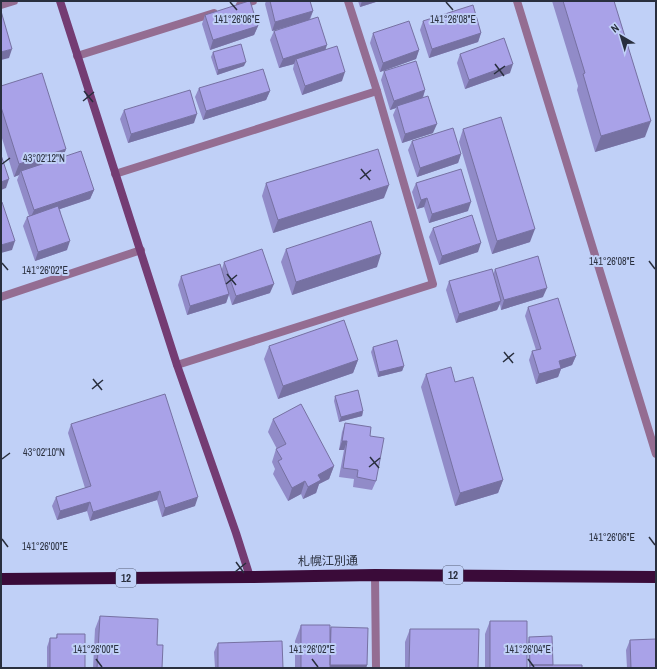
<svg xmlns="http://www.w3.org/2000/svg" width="657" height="669" viewBox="0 0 657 669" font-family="'Archivo Narrow','Noto Sans JP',sans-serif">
<rect width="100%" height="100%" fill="#c0d0f7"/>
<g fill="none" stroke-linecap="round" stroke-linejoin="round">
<!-- lane -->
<path stroke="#946d92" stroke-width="8" d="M115,174L377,91"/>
<!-- street -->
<path stroke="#946d92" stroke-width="8" d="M517,1L656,454
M1,5L14,1
M240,5L253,1
M77,56L214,13
M1,297L141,250
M177,365L433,284L377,91L348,1
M375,575L376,668"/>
<!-- secondary -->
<path stroke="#743c73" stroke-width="8" d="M60,1L177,365L236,533L250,577"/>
<!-- highway -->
<path stroke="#3a0b39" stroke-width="12" d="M1,579L250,577L375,575L656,577"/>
</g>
<!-- wall -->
<path fill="#918bc8" d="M266,1H310L313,11L310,20L342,81L302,95L293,69L294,64L279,68L270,40L274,31L298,24L272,31L265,4Z
M358,1H379L360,7Z
M552,1H614L645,137L595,152L577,90L578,86Z
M205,15L258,26L254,35L210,50L202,24Z
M423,21L481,33L478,42L429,58L420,30Z
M373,33L419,50L416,59L380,72L370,43Z
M213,52L244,66L217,75L211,57Z
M460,54L510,73L465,89L457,63Z
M384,71L425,90L423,98L433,133L402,143L393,115L396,108L390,110L381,80Z
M1,86L66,149L63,157L94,190L90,199L60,209L67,250L35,261L23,226L27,217L29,216L17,180L19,175L14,177L1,135Z
M199,88L270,91L266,100L203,120L195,97Z
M124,110L194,123L128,143L120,119Z
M463,129L530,242L492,254L459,142Z
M412,141L461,154L458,163L417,177L408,150Z
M266,183L384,198L273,233L262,196Z
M416,183L468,211L429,223L424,207L417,209L412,192Z
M433,228L478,252L439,265L429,237Z
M286,249L377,267L292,295L281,262Z
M224,262L270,293L232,305L229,295L226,303L187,315L178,285L181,276L222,269Z
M495,269L543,297L501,310L500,304L497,310L456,323L446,290L449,281L493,275Z
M528,307L576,356L572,365L561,369L558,377L536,384L529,360L532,351L536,350L525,316Z
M269,346L358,360L353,373L278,399L264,359Z
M373,347L404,366L402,371L378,377L371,352Z
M426,374L455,382L503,480L498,493L455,506L421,387Z
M335,396L363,411L362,416L339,422L334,401Z
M273,419L334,466L329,479L319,484L316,493L303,499L301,494L288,501L273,474L275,469L272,462L276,449H277L268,432Z
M345,423L370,436L376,481L372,490L353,487L354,479L339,477L344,450H339L342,432Z
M71,424L195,506L162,517L157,500L90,521L87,511L57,520L52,506L56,497L85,488L68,433Z
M100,616L157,645L162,668H93L95,629Z
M490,621L527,668H485V634Z
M301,625L330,631L331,627L367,665L366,668H295V641Z
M410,629L478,668H405V642Z
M57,634L85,668H47V647L50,638H56Z
M529,637L553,665L582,668H529L528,642Z
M630,640L656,668H627L626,650Z
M218,643L283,668H215L214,652Z"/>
<!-- shaded-wall -->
<path fill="#7671a2" d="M362,1H379L360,7Z
M313,11L309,20L272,31L275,22Z
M258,26L254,35L210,50L213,40Z
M481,33L478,42L429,58L432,49Z
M327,45L324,54L296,59L294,64L279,68L283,59Z
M12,49L9,58L1,60V52Z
M419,50L416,59L380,72L383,63Z
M246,62L244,66L217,75L218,70Z
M513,64L510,73L465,89L469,80Z
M345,72L342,81L302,95L305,86Z
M425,90L422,99L397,106L396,108L390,110L394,101Z
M270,91L266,100L203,120L206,111Z
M197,114L194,123L128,143L131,134Z
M651,121L645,137L595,152L601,136Z
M437,124L433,133L402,143L405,134Z
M66,149L61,162L21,171L19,175L14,177L19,164Z
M461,154L458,163L417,177L420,168Z
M9,179L6,188L1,190V182Z
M389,185L384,198L273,233L278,220Z
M94,190L90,199L30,219L34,210Z
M427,198L424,207L417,209L421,200Z
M471,202L468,211L429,223L432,214Z
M535,229L530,242L492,254L497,241Z
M15,241L12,250L1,253V245Z
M70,241L67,250L35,261L38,252Z
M481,243L478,252L439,265L442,256Z
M381,254L377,267L292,295L296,282Z
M274,284L270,293L232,305L236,296Z
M547,288L543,297L501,310L504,300Z
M229,294L226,303L187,315L190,306Z
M501,301L497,310L456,323L459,314Z
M576,356L572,365L561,369L558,377L536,384L539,374L559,361Z
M358,360L353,373L278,399L283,386Z
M404,366L402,371L378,377L379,372Z
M363,411L362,416L339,422L341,417Z
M342,441H347L344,450H339Z
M334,466L329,479L319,484L316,493L303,499L308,487L318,475Z
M503,480L498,493L455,506L460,493Z
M305,481L301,494L288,501L292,488Z
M160,491L157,500L90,521L93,512Z
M198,497L195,506L162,517L165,508Z
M90,502L87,511L57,520L60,511Z
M330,665H367L366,668H331V667V668H329Z"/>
<!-- building -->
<path fill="#a9a2e8" stroke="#7671a2" d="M249,1H250L258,26L213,40L205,15Z
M270,1H310L313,11L275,22Z
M563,1H614L651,121L601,136L583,74L585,73Z
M473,5L481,33L432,49L423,21Z
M1,11L12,49L1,52Z
M318,17L327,45L283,59L274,31Z
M409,21L419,50L383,63L373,33Z
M504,38L513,64L469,80L460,54Z
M241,44L246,62L218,70L213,52Z
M337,46L345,72L305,86L296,59Z
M416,61L425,90L394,101L384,71Z
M263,69L270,91L206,111L199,88Z
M42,73L66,149L19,164L1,107V86Z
M190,90L197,114L131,134L124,110Z
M428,96L437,124L405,134L397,106Z
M501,117L535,229L497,241L463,129Z
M453,128L461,154L420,168L412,141Z
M378,149L389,185L278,220L266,183Z
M81,151L94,190L34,210L21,171Z
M1,155L9,179L1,182Z
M461,169L471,202L432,214L427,198L421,200L416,183Z
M1,202H2L15,241L1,245Z
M58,206L70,241L38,252L27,217Z
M472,215L481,243L442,256L433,228Z
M371,221L381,254L296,282L286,249Z
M262,249L274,284L236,296L224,262Z
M538,256L547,288L504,300L495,269Z
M220,264L229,294L190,306L181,276Z
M492,269L501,301L459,314L449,281Z
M558,298L576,356L559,361L561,368L539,374L532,351L541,349L528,307Z
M344,320L358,360L283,386L269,346Z
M397,340L404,366L379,372L373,347Z
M451,367L455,382L473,377L503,480L460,493L426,374Z
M358,390L363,411L341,417L335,396Z
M165,394L198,497L165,508L160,491L93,512L90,502L60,511L56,497L91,486L71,424Z
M301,404L334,466L318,475L321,480L308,487L305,481L292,488L278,461L282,459L276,449L286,444L273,419Z
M345,423L371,427L370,436L384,438L376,481L357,477L358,470L343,468L347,441H342Z
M100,616L158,619L157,645H163L162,668H97Z
M490,621H527V668H490Z
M301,625H330V668H301Z
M331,627L368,628L367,665H330Z
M410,629H479L478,668H409Z
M57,634H85V668H50V638H57Z
M552,636L553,665H530L529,637Z
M656,639V668H631L630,640Z
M282,641L283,668H218V643Z
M530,665H582V668H530Z
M331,667H364V668H331Z"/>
<!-- ticks -->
<path fill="none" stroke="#292f3e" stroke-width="1.5" d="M230,2L237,10M446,2L453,10M495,64L504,76M494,74L505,66M84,91L93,102M83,101L94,92M2,164L10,158M361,169L370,180M360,179L371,170M649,261L655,269M2,263L8,270M227,274L236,285M226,284L237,275M504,352L513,363M503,362L514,353M93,379L102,390M92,389L103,380M370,457L379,468M2,459L10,453M369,467L380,458M649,537L655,545M2,539L8,547M236,562L244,573M235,572L246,563M96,659L102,667M312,659L318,667M528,659L534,667"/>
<g text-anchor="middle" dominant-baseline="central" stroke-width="4" stroke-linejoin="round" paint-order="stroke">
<!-- shield labels -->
<g fill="#c0d0f7" stroke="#565f76" stroke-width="1">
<rect x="443" y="566" width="20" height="18" rx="3"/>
<rect x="116" y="569" width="20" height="18" rx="3"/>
</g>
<g font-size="11" font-weight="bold" fill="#292f3e">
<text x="453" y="575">12</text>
<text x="126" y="578">12</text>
</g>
<!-- street labels -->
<g font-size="12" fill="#292f3e" stroke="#c0d0f7">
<text transform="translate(328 561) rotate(-1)">札幌江別通</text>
</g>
</g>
<g font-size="10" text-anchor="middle" fill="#292f3e" stroke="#c0d0f7" stroke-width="4" stroke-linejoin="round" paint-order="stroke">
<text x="237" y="23">141°26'06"E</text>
<text x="453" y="23">141°26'08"E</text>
<text x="44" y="162">43°02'12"N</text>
<text x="612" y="265">141°26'08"E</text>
<text x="45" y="274">141°26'02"E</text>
<text x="44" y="456">43°02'10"N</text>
<text x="612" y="541">141°26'06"E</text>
<text x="45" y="550">141°26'00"E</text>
<text x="96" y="653">141°26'00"E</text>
<text x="312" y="653">141°26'02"E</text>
<text x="528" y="653">141°26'04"E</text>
</g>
<!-- border -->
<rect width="657" height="669" fill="none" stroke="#292f3e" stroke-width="4"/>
<!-- north arrow -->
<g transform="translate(621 36) rotate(322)" stroke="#c0d0f7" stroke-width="3" paint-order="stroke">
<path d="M0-3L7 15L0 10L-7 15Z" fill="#292f3e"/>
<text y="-6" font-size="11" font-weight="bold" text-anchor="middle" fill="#292f3e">N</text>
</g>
</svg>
